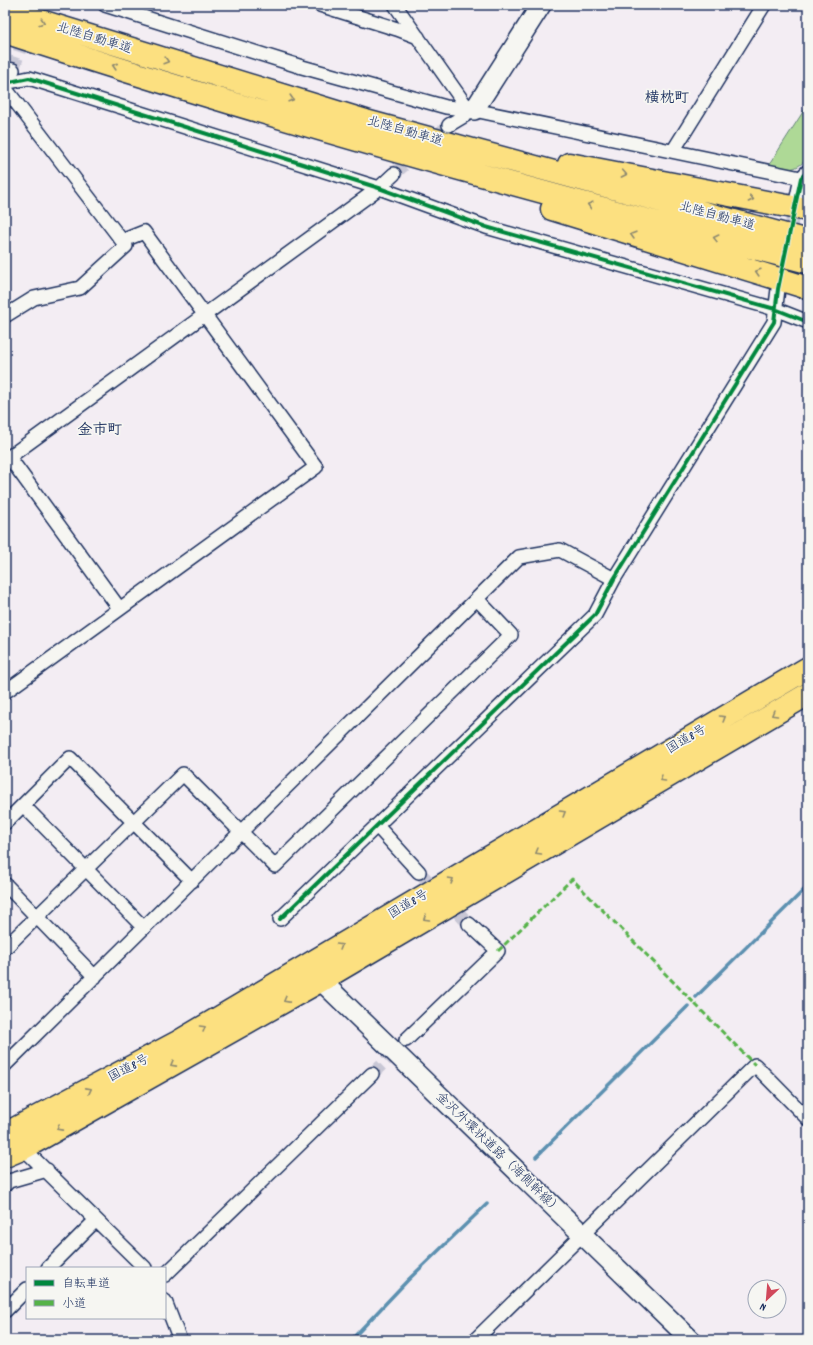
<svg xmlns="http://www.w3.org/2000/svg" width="813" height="1345" viewBox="0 0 813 1345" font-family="Dekko,'Klee One',sans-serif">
<rect width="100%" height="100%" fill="#f3edf3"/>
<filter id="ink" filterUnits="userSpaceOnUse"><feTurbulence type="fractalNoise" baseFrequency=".025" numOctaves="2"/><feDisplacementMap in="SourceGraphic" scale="8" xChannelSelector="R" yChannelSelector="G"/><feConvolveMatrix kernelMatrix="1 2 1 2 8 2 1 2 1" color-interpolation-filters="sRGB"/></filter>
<g filter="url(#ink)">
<!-- park -->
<path fill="#aed996" stroke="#64847a" d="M808,104V158C793,173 788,169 769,165Z"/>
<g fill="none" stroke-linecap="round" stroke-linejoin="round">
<!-- stream -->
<path stroke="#5b90b0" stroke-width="3.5" d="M696,997L808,886
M536,1157L688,1006
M351,1340L408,1280L487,1204"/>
<!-- street-tunnel -->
<path stroke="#c8c7d5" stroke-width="13" stroke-dasharray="13 6" stroke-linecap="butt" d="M13,70L35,5
M394,174L449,125
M779,286L796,201
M419,872L469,924
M372,1074L399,1047"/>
<!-- street casing -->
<g stroke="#1b2f5e" stroke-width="16">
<path id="street" d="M105,5L302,67L446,107L474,110L801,178
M320,5L397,29L418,37
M395,5L464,103L474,110
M5,68L13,70L5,80
M5,83L29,78L379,188L486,227L775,309L808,322
M5,88L126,246L80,288L34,298L5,316
M449,125L474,110
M673,151L764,5
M797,197L801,178L808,171
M9,457L119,608
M5,460L379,188L394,174
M5,692L316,467L144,232L124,240
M23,805L144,928
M5,823L70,758L192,881
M377,826L419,872
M5,884L95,977
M280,919L595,615L614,579L774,322L778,289
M5,948L183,774L275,866L511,635L477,599
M406,1040L498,951L469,924
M5,1065L519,557L560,550L614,579
M20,1145L145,1268
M5,1185L9,1181L47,1170
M48,1268L96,1220
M165,1275L372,1074
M165,1301L180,1340
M5,1311L27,1289
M475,1340L755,1065L808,1119"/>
</g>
<!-- secondary casing -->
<g stroke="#1b2f5e" stroke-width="22">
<path id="secondary" d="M474,110L541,5
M310,970L691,1340"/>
</g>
<!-- highway casing -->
<g stroke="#1b2f5e" stroke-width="25">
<path id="highway" d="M5,10L366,121L808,241
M5,32C270,119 538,193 808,262
M569,164L808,210
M552,209L808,288
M5,1134L178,1042L808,668
M5,1156L24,1148L320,981L808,694"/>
</g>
<!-- street -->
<use href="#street" stroke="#f6f6f2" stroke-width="13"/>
<!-- secondary -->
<use href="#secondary" stroke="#f6f6f2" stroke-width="19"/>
<!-- highway -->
<use href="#highway" stroke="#fce080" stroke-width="22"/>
<!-- quiet -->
<path stroke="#55b248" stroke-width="3" stroke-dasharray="6 3" stroke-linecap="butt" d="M498,951L572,879L755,1065"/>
<!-- cycleway casing -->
<g stroke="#f6f6f2" stroke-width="6">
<path id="cycleway" d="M5,83L29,78L379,188L486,227L775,309L808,322
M280,919L595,615L614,579L774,322L778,289L797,197L801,178L808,171"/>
</g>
<!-- cycleway -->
<use href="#cycleway" stroke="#00873e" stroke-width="4"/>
</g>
<!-- one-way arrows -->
<defs><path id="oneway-chevron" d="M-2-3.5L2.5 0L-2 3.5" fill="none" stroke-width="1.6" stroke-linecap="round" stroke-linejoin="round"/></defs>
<g stroke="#8c886f">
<use href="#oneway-chevron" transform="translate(42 22) rotate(18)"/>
<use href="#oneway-chevron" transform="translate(166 61) rotate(17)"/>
<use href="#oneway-chevron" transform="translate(115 66) rotate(-163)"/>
<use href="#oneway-chevron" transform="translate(291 99) rotate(17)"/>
<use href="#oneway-chevron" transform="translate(624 174) rotate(11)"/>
<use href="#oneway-chevron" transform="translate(751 199) rotate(12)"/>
<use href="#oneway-chevron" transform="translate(590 205) rotate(-165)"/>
<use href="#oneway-chevron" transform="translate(633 235) rotate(-164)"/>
<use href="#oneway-chevron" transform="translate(716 238) rotate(-166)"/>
<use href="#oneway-chevron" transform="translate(758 272) rotate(-163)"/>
<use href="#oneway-chevron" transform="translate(774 714) rotate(150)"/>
<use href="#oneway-chevron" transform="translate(723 718) rotate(-31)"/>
<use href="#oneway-chevron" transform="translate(662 779) rotate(150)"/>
<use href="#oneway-chevron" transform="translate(563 813) rotate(-31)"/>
<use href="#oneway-chevron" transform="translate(538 852) rotate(150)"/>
<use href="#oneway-chevron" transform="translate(451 880) rotate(-31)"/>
<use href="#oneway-chevron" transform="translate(426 918) rotate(150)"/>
<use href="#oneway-chevron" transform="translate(340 946) rotate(-31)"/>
<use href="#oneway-chevron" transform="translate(286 1000) rotate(151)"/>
<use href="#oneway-chevron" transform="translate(203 1028) rotate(-31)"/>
<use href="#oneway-chevron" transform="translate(173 1064) rotate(151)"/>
<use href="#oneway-chevron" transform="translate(89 1090) rotate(-28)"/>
<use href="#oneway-chevron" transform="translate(59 1128) rotate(151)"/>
</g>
</g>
<g text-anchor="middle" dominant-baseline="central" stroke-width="3.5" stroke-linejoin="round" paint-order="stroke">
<!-- street labels -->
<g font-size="13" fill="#1b2f5e" stroke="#f6f6f2">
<text transform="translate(94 39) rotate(17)">北陸自動車道</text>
<text transform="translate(405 132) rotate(16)">北陸自動車道</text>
<text transform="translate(717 217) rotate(15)">北陸自動車道</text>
<text transform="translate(687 740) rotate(-31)">国道8号</text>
<text transform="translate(409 905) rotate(-31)">国道8号</text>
<text transform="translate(129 1069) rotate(-28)">国道8号</text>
<text transform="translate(498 1154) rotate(44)">金沢外環状道路（海側幹線）</text>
</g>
<!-- quarter labels -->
<g font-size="15" font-weight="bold" fill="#1b2f5e" stroke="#f6f6f2">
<text x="667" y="99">横枕町</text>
<text x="100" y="431">金市町</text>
</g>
</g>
<!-- margin -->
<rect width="813" height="1345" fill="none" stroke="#f6f6f2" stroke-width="20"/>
<rect x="10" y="10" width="793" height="1325" fill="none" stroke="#1b2f5e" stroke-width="1.5" filter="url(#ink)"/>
<!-- legend -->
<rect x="26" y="1267" width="140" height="52" fill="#f6f6f2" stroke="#9ea6b7"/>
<rect x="34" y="1280" width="20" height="6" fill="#00873e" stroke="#9ea6b7"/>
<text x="62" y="1287" font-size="12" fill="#1b2f5e">自転車道</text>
<rect x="34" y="1300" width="20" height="6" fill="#55b248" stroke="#9ea6b7"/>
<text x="62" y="1307" font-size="12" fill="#1b2f5e">小道</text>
<!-- north arrow -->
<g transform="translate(767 1299) rotate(206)"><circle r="19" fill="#f6f6f2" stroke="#9ea6b7"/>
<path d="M0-3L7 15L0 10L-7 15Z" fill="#d1495b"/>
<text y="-6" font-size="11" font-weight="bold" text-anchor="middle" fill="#1b2f5e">N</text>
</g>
</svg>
